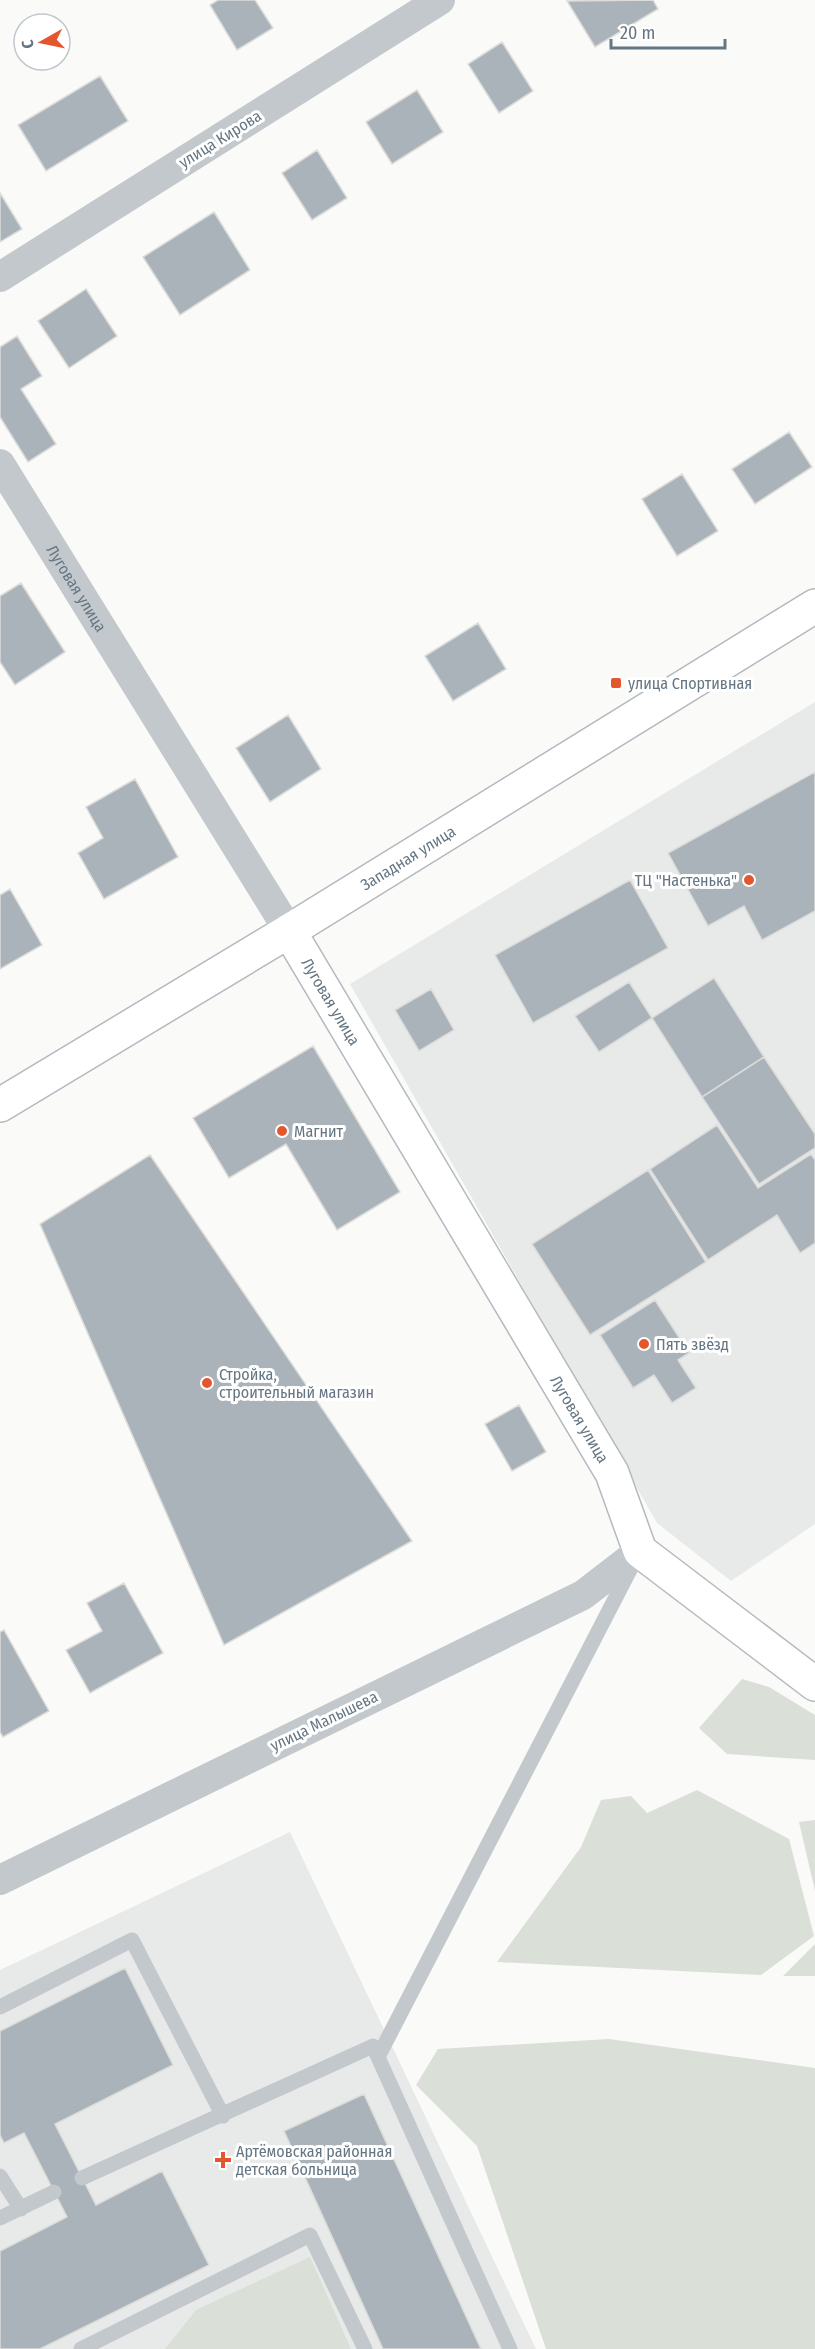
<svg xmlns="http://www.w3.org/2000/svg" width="815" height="2349" viewBox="0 0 815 2349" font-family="'Fira Sans Condensed',sans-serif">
<rect width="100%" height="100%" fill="#fafaf8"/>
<!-- built -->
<path fill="#e8e9e9" d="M815,702V1524L731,1581L657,1523L350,984Z
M290,1832L536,2349H0V1970Z"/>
<!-- green -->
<path fill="#dadfd7" d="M742,1679L769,1687L815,1715V1760L727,1754L699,1728Z
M697,1790L789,1839L814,1936L761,1975L497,1962L581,1847L601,1800L631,1796L647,1813Z
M815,1820V1891L799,1822Z
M815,1944V1976H783Z
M609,2039L815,2068V2349H546L477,2146L416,2085L438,2049Z
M310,2257L351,2349H165L196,2310Z"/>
<!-- building -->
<path fill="#aab3b9" stroke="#dcdcda" stroke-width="1.5" d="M218,0H255L273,28L237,50L210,5Z
M653,0L658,9L595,47L567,1Z
M502,42L533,91L499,113L468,64Z
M100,76L128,121L46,171L18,125Z
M417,90L443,132L392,164L366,122Z
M317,150L347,198L312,220L282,173Z
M0,193L22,229L0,242Z
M214,212L250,270L180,315L143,257Z
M86,289L117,336L69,368L38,321Z
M17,336L42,376L21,389L56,444L28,462L0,417V347Z
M789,432L812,467L755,504L732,469Z
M682,474L718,531L677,556L642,499Z
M21,583L65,652L15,685L0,662V596Z
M478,623L506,669L453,701L425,656Z
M288,715L321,769L270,802L236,748Z
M815,772V911L762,940L744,906L708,926L668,853Z
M135,779L178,857L104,899L78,853L103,838L86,807Z
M630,880L668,948L533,1023L495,955Z
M10,889L42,945L0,969V895Z
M714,978L764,1057L702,1097L652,1018Z
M629,982L652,1018L599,1052L575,1016Z
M431,989L454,1030L419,1051L395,1010Z
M313,1046L400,1192L337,1230L286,1144L229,1178L193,1118Z
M764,1057L815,1134V1148L759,1184L702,1097Z
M717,1125L758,1188L811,1154L815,1160V1243L800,1253L777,1215L708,1260L650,1169Z
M150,1155L412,1541L224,1645L40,1224Z
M648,1170L706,1262L590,1335L532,1244Z
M655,1300L689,1353L678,1360L696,1388L672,1403L654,1375L633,1388L600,1335Z
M519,1405L546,1452L512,1471L485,1424Z
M124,1583L163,1653L90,1693L66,1650L102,1631L87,1603Z
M4,1630L49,1711L3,1737L0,1732V1632Z
M125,1968L173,2065L55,2124L96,2205L162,2171L209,2265L40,2349H0V2251L67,2217L24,2133L4,2143L0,2135V2031Z
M364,2094L481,2349H383L284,2131Z"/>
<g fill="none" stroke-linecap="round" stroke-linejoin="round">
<!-- secondary casing -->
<g stroke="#b3babf" stroke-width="36">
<g id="secondary">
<path id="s2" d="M289,931L612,1473L640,1551L815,1684"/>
<path id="s3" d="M0,1105L289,931L815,606"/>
</g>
</g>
<!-- lane -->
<path stroke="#c3c8cc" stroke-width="15" d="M0,2007L132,1940L223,2116
M378,2057L632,1566
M0,2176L21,2209
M82,2178L373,2046L510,2349
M0,2218L54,2192
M81,2349L310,2235L365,2349"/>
<!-- street -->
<g stroke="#c3c8cc" stroke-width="30">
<path d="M0,277L440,0"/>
<path id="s1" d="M0,464L289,931"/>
<path d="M0,1880L583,1595L640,1551"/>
</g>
<!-- secondary -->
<use href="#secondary" stroke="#fff" stroke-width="33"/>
</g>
<!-- markers -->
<g fill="#e4572e" stroke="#fff" stroke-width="2">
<rect x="610" y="677" width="12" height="12" rx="3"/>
<circle cx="749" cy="880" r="6"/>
<circle cx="282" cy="1131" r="6"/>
<circle cx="644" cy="1344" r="6"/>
<circle cx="207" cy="1383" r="6"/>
<path d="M220 2151h6v6h6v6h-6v6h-6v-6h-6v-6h6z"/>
</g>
<g text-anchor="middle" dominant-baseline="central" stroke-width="6" stroke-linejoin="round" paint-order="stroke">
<!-- street labels -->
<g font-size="16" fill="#657683" stroke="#fff">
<text transform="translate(220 139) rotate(-32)">улица Кирова</text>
<text stroke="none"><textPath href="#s1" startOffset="146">Луговая улица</textPath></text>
<text stroke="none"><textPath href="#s3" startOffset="477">Западная улица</textPath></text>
<text stroke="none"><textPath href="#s2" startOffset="82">Луговая улица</textPath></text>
<text stroke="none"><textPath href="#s2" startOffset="568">Луговая улица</textPath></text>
<text transform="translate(324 1721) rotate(-26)">улица Малышева</text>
</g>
<!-- poi labels -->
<g font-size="16" fill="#657683" stroke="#fff" text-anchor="start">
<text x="628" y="683">улица Спортивная</text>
<text x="737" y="880" text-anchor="end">ТЦ "Настенька"</text>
<text x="294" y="1131">Магнит</text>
<text x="656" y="1344">Пять звёзд</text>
<text x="219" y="1374">Стройка,<tspan x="219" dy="18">строительный магазин</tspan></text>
<text x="236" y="2151">Артёмовская районная<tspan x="236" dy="18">детская больница</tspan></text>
</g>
</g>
<!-- north arrow -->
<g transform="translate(42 42) rotate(261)"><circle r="28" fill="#ffffff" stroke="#c1c8cd" stroke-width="1.5"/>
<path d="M0-4.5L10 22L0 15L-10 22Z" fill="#e4572e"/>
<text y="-9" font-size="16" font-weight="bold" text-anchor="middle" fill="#657683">С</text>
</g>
<!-- scale -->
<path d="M611 39v9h114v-9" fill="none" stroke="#657683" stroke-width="3"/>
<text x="620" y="39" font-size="18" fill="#657683" stroke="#ffffff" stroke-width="4.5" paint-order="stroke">20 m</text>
</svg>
